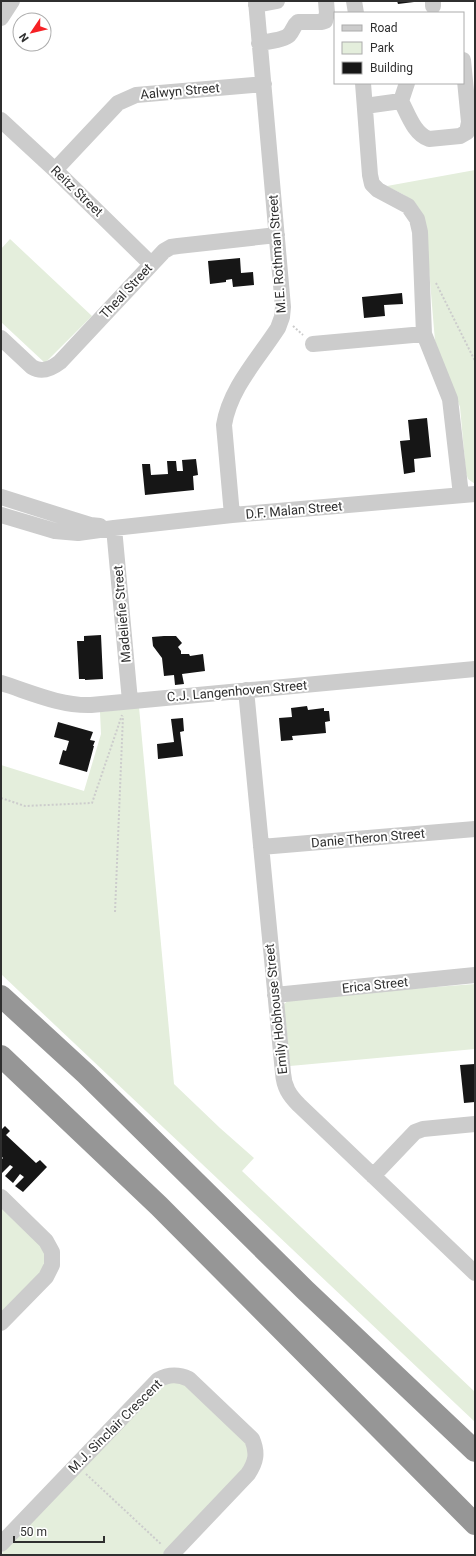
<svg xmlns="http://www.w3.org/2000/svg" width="476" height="1556" viewBox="0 0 476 1556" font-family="Roboto,sans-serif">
<rect width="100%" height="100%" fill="#fff"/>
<!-- green -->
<path fill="#e4eedc" d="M475,170V484L468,479L466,473L460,407L435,341L425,222C418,199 407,197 387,186Z
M10,239L92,316L45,363L1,322V249Z
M139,707L174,1084L220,1128L254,1158L242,1171L475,1392V1422L1,974V765L84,791L101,734L100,712Z
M475,984V1049L290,1066L286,1023L283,1020V1005L291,998Z
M1,1206L39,1242L45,1253L44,1269L1,1315Z
M168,1382L183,1383L243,1438L249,1448L246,1468L162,1555H1L5,1548L159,1388Z"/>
<!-- building -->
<path fill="#161616" d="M397,1H414V2L398,4Z
M240,258L241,273L253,272L254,285L233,287L232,279L226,280V282L210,284L208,261Z
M402,293L403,304L384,305L385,316L364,318L362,297Z
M427,418L431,457L414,459L415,472L404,474L400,441L410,440L408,420Z
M196,459L198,475L193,476L194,490L145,495L142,464H150L151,475L168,474L167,461H176L177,471H183L182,460Z
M101,635L103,679L85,680V679H79L77,641H84V636Z
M164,636H176L182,643L178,647L181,651V654H189L190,656L203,654L205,671L182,674L184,684L175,685L174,675L164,676L162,658L153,646L152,637Z
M307,706L308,710L324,708V711H329L330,721L325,722L326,733L292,736L293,740L281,741L279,718L292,717L291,708Z
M183,718L184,731L180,732L183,756L158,759L157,744L174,742L171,719Z
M58,722L93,732L90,740L95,741L93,746H94L87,772L59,764L63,750L66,751L69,741L54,737Z
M475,1064V1102L464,1103L460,1065Z
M5,1126L10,1131L6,1135L36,1163L40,1160L47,1167L23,1192L15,1186L24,1177L20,1174L13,1183L5,1176L13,1167L10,1165L2,1173L1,1172V1160L3,1158L1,1156V1130Z"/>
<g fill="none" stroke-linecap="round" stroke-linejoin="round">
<!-- path -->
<path stroke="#ccc" stroke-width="2" stroke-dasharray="2 2" stroke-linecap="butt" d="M436,283L475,361
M293,326L303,335
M1,798L25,806L92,803L122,715
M115,912L123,716
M86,1474L162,1545"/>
<!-- minor -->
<path stroke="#ccc" stroke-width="16" d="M354,1L356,13
M433,1V6
M256,5L277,1
M1,18L12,1
M259,43C266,42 284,40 289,35C293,31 293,26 298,22H322L325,21L327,13L326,1
M363,83L370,175L372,184L378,190L408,206L417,219L420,232L424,334L450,399L461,495
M407,83L401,101C408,114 414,134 429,139L460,136L467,132L469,122L463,60
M365,106L401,101
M1,120L55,170L151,264
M55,170L118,103L136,95L264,84
M1,338L32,367C42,373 51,369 60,362L164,251L171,247L178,246L277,235
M313,344L424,334
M1,497L90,525L100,526
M1,515L55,531L78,533L114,528L232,515L475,494
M232,515L224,425C230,388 258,359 278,328L282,317L283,307L256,1
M114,528L130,701
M1,683C30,692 60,706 91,705L475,669
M246,690L283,1073C284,1087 289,1095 299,1105L475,1273
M261,847L475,829
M275,995L475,975
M373,1176L415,1132L423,1129L475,1124
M1,1197L46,1241L52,1252V1265L46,1277L1,1323
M1,1544L158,1380C169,1374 178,1374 189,1379L252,1439C258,1453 256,1462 248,1474L171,1555"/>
<!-- highway -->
<path stroke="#969696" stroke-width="22" d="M1,996L86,1074L305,1290L475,1451
M1,1056L159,1206L475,1524"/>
</g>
<g text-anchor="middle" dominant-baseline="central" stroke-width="4" stroke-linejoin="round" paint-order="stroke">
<!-- street labels -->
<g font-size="13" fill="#2f2f2f" stroke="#fff">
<text transform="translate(180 91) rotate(-5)">Aalwyn Street</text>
<text transform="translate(77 191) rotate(44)">Reitz Street</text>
<text transform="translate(277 254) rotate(-94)">M.E. Rothman Street</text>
<text transform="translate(126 291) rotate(-47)">Theal Street</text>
<text transform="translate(294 510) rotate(-5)">D.F. Malan Street</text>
<text transform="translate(122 614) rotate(-95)">Madeliefie Street</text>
<text transform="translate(237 691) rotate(-5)">C.J. Langenhoven Street</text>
<text transform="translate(368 838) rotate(-5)">Danie Theron Street</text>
<text transform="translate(375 985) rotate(-6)">Erica Street</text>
<text transform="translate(276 1009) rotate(-96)">Emily Hobhouse Street</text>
<text transform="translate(115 1426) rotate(-45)">M.J. Sinclair Crescent</text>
</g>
</g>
<!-- border -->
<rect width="476" height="1556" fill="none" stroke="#2f2f2f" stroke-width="4"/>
<!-- legend -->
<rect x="334" y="12" width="130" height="72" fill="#ffffff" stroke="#acacac"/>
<rect x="342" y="25" width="20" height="6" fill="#cccccc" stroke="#acacac"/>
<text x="370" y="32" font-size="12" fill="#2f2f2f">Road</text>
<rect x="342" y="42" width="20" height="12" fill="#e4eedc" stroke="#acacac"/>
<text x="370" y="52" font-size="12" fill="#2f2f2f">Park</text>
<rect x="342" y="62" width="20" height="12" fill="#161616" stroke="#acacac"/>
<text x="370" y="72" font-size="12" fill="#2f2f2f">Building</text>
<!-- north arrow -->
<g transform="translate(32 32) rotate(235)"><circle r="19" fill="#ffffff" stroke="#acacac"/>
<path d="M0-3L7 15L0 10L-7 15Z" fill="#f62125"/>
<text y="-6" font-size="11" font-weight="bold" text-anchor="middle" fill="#2f2f2f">N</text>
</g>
<!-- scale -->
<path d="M14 1536v6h90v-6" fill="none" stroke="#2f2f2f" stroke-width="2"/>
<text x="20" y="1536" font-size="12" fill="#2f2f2f" stroke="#ffffff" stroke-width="3" paint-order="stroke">50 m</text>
</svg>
